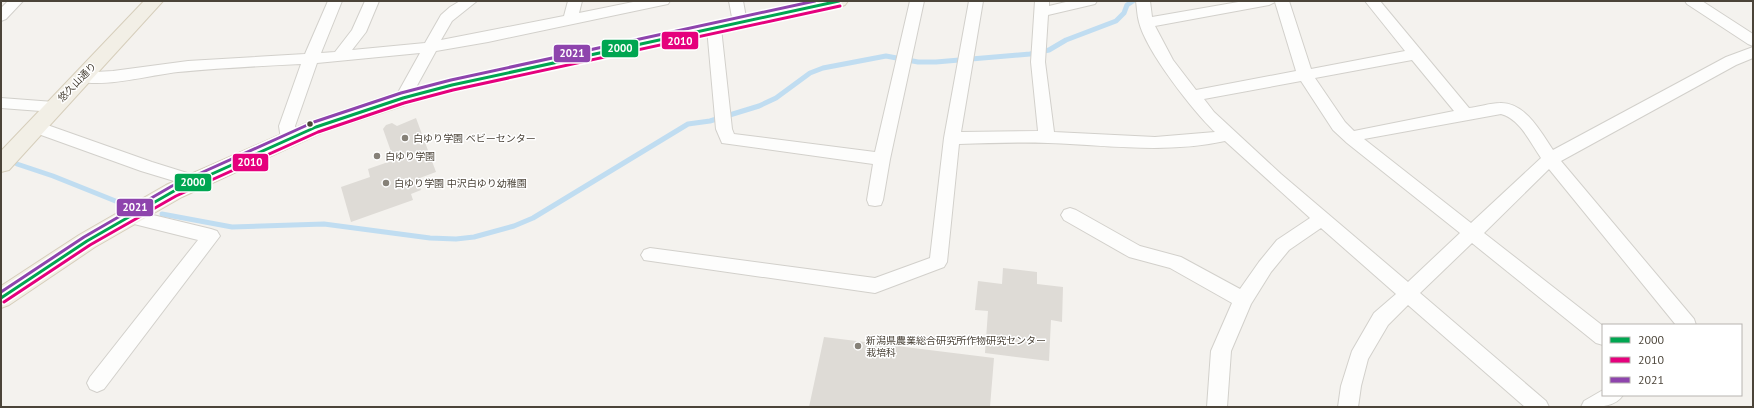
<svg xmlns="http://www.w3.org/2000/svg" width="1754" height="408" viewBox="0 0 1754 408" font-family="'PT Sans','Noto Sans JP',sans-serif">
<rect width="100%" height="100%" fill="#f4f2ee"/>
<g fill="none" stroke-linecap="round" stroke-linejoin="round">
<!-- stream -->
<path stroke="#c0ddf1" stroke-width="5" d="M17,164L53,176L123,204
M162,214L232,227L324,224L430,238L456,239L474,237L514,226L533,218L688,124L710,121L759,106L776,98L810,73L823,68L886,56L918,62H936L1030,54L1049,50L1066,40L1116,21L1124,13L1127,5L1133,1"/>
</g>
<!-- building -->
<path fill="#dedbd6" d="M416,118L436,172L417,179L421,190L411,194L413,200L351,222L341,187L370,177L368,169L394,160L383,129L386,125L392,123L397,126Z
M1003,268L1037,272V284L1063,287L1062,322L1051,320L1049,361L985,353L988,311L975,310L978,281L1002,284Z
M824,337L994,358L990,407H809Z"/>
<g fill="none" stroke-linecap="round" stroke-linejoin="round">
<!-- minor casing -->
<g stroke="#d2d0cb" stroke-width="2">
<path id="minor" d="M8,1H23L6,19L1,21V8Z
M328,1H342L321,53L335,52L352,30L365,1H379L366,32L352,50L425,43L441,15L450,7L460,1H477L452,21L441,40L564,16L568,1H582L579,13L638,1H670L668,4L663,5L488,42L436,51L408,102L403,103L398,102L395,98L420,53L317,63L295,126L297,139L295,143L289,145L283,143L281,139L279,126L301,64C261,66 219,68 178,72C151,75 104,88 78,81L75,77L78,73L113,71L188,61L305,54Z
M729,1H743L747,23L745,26L740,28L735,26L733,23Z
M910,1H924L890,159L883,200L881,205L875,206L869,205L867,200L873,164L722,143L716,129L707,28L709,25L714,23L719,25L721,28L732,129L734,134L875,152Z
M969,1H983L961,132L1038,131L1031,62L1035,1H1049V6L1070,1H1097L1095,4L1048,15L1045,62L1054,132L1155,137L1215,132C1193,111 1146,51 1139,22C1137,15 1137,8 1136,1H1150L1152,17L1244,1H1289L1311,69L1405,51L1365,1H1380L1469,108C1479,107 1490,103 1500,103C1525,102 1541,132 1553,150L1726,57L1753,47V58L1736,65L1561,161L1694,319L1696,325H1676L1549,169L1484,233L1603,326V345L1596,343L1472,243L1420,293L1546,401L1549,407H1525L1408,305L1388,325L1368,359L1361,386L1358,407H1338L1341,386L1352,351L1374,313L1396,294L1321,228L1289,250L1271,272L1251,304L1231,351L1227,407H1207L1211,351L1232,303L1170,268L1129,257L1064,220L1061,215L1064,210L1070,208L1076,210L1140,246L1181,257L1240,289L1259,262L1277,240L1310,218L1225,141C1166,154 1107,145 1048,143C1019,142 989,143 959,144L947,262L944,267L875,293L644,260L641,255L644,250L650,248L875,278L930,258L944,138ZM1275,2L1296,71L1196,90L1173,60L1155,26L1269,5ZM1412,60L1454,111L1354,131L1345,122L1315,78ZM1301,81L1333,130L1347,143L1460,233L1408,282L1281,174L1214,112L1204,99ZM1501,114C1520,119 1530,142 1541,158L1471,223L1364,139Z
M1685,1H1702L1753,34V46L1748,44L1687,4Z
M1,98L54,102L60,103L62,107L60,111L54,112L1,108Z
M36,121L152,162L200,177L202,181L200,185L194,187L141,171L30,131L28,127L30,123Z
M128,209L211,229L217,231L220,236L104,389L97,392L90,389L87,383L90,377L198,240L122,221L119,216L122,211Z
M1603,390V395H1623C1615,408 1596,407 1581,407L1584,401Z"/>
</g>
<!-- major casing -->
<g stroke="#d6cebb" stroke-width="2">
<path id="major" d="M144,1H163L9,170L1,172V151Z
M812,1H848L845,5L839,7L452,92L408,104L323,132L182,197L95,247L9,305L1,308V286L79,235L166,185L309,122L396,93L452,78Z"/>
</g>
<!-- minor -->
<use href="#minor" fill="#fdfdfc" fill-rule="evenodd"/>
<!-- major -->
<use href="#major" fill="#f2efe6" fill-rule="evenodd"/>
<!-- bus-1 casing -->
<g stroke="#fff" stroke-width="6">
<path id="bus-1" d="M1,298L87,241L174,191L316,127L403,98L452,85L839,1"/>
</g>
<!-- bus-2 casing -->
<g stroke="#fff" stroke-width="6">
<path id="bus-2" d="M4,302L90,245L176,196L318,132L404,103L453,90L840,6"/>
</g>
<!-- bus-3 casing -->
<g stroke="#fff" stroke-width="6">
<path id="bus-3" d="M1,292L84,237L172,186L314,122L401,93L451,80L815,1"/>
</g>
<!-- bus-1 -->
<use href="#bus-1" stroke="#00a651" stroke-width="3"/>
<!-- bus-2 -->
<use href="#bus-2" stroke="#e5007d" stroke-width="3"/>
<!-- bus-3 -->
<use href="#bus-3" stroke="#8e44ad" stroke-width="3"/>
</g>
<!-- markers -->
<circle fill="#4b4439" stroke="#fff" stroke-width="1.5" cx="310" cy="124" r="3.5"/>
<g fill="#868178" stroke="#fff" stroke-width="1.5">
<circle cx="405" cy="138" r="4"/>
<circle cx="377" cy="156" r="4"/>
<circle cx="386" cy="183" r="4"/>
<circle cx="858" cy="346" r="4"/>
</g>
<g text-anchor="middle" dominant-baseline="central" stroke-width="3" stroke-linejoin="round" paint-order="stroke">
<!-- street labels -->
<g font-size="10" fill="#4b4439" stroke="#fff">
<text transform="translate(77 82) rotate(-46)">悠久山通り</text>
</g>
<!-- poi labels -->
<g font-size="10" fill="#4b4439" stroke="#fff" text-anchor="start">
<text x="413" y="138">白ゆり学園 ベビーセンター</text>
<text x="385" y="156">白ゆり学園</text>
<text x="394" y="183">白ゆり学園 中沢白ゆり幼稚園</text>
<text x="866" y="340">新潟県農業総合研究所作物研究センター<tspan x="866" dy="12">栽培科</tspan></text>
</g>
</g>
<g stroke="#fff" stroke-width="1.5">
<rect x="661" y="31" width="38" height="19" rx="4" fill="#e5007d"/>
<rect x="601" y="39" width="38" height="19" rx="4" fill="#00a651"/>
<rect x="553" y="44" width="38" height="19" rx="4" fill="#8e44ad"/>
<rect x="232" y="153" width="37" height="19" rx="4" fill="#e5007d"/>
<rect x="174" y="173" width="38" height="19" rx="4" fill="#00a651"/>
<rect x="116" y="198" width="38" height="19" rx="4" fill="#8e44ad"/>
</g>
<g font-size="11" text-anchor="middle" font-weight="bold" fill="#fff">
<text x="680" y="45">2010</text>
<text x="620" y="52">2000</text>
<text x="572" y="57">2021</text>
<text x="250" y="166">2010</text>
<text x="193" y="186">2000</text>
<text x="135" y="211">2021</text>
</g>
<!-- border -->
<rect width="1754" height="408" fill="none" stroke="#4b4439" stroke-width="4"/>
<!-- legend -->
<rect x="1602" y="324" width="140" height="72" fill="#ffffff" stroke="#b7b4b0"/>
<rect x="1610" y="337" width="20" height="6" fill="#00a651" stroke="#b7b4b0"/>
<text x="1638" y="344" font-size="12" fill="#4b4439">2000</text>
<rect x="1610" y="357" width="20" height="6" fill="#e5007d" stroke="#b7b4b0"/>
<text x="1638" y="364" font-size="12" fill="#4b4439">2010</text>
<rect x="1610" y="377" width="20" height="6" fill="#8e44ad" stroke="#b7b4b0"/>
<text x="1638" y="384" font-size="12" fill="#4b4439">2021</text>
</svg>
